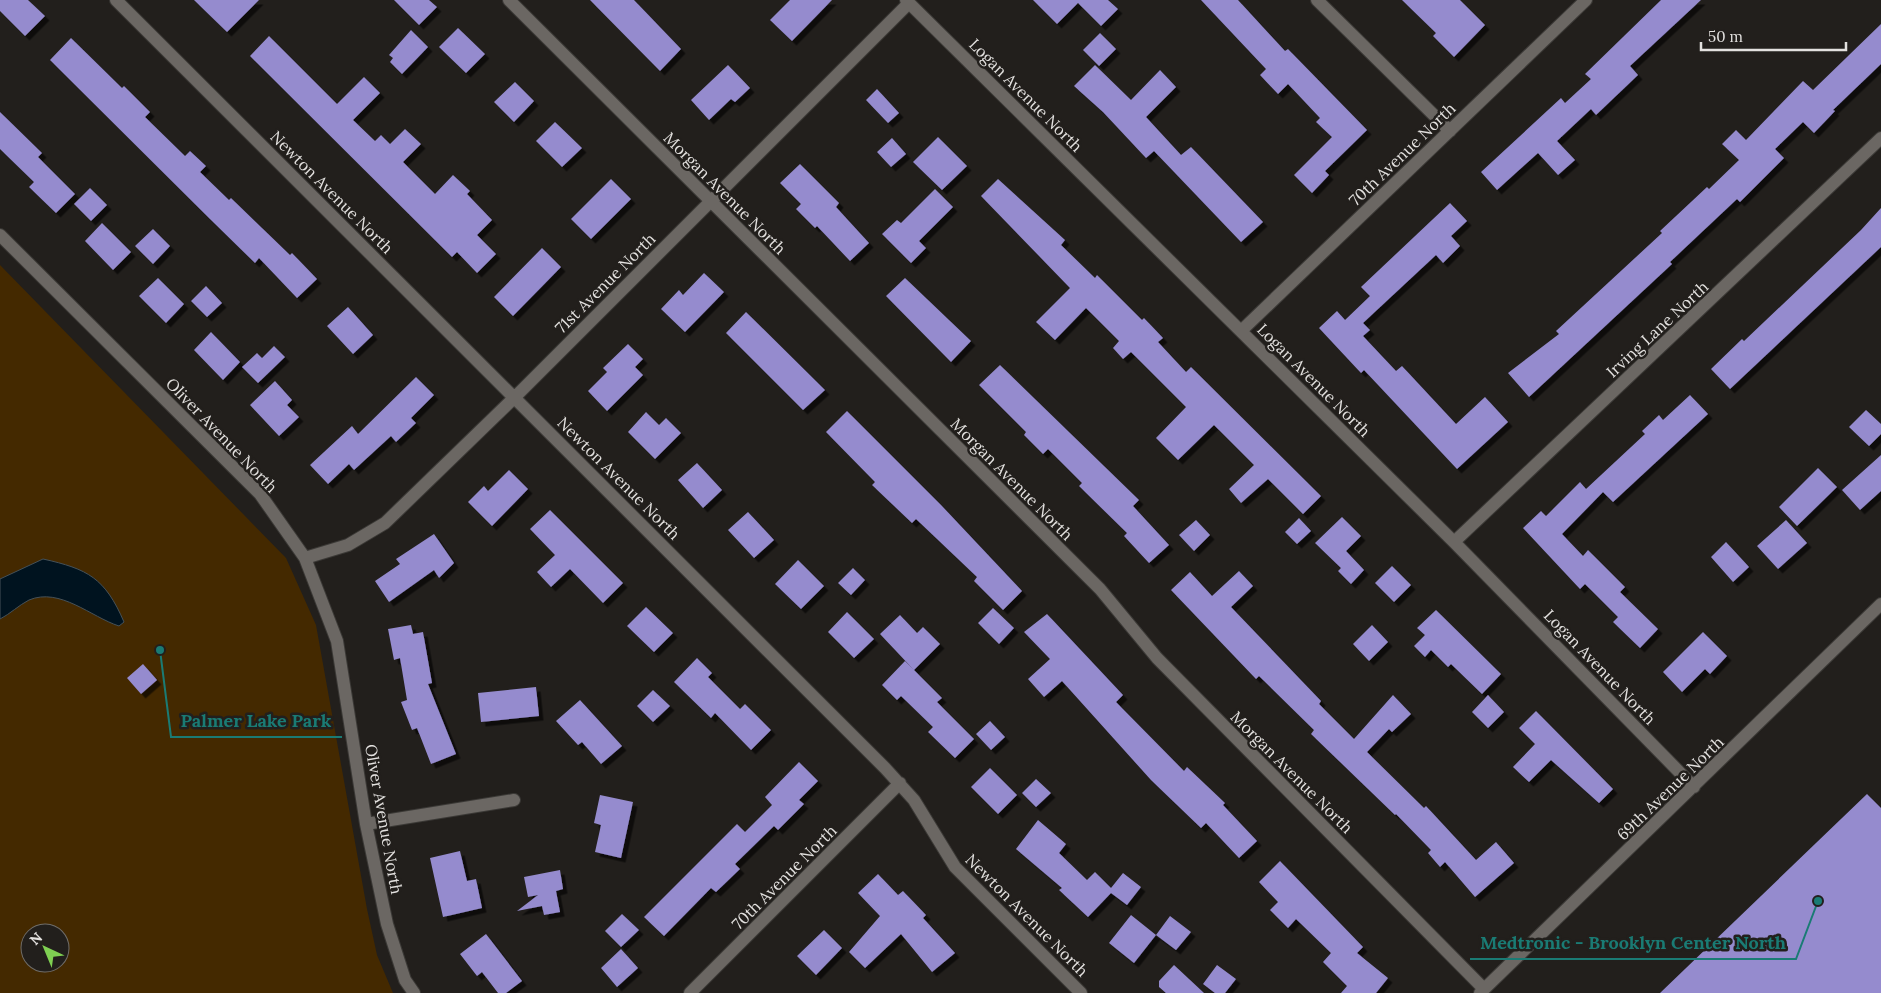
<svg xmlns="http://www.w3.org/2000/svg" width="1881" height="993" viewBox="0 0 1881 993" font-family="Lora,serif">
<defs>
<filter id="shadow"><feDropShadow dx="4.5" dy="4.5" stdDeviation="0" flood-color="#0009"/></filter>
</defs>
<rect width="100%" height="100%" fill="#221f1c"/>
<!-- green -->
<path fill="#442900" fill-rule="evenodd" d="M0,265L286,558L316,625L367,909L377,955L393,993H0ZM30,933H60V963H30Z"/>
<!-- water -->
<path fill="#00131f" stroke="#445159" d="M43,559C88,569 105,578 124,622L119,626C91,617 60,587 29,600C19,605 10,614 0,619V579Z"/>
<!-- building -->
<path fill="#958bce" filter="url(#shadow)" d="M0,0H28L45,16L25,36L0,11Z
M194,0H259L227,32Z
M394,0H429L437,7L419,25Z
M590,0H634L681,49L660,71Z
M790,0H832L792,41L770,20Z
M1033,0H1108L1118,9L1101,26L1078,3L1057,24Z
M1201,0H1238L1285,51L1288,49L1367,130L1325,171L1329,175L1312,193L1294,175L1332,137L1316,122L1320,118L1288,84L1278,94L1260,75L1266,69Z
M1402,0H1460L1485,25L1454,57L1433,36L1436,33Z
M1661,0H1701L1630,66L1638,75L1596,115L1591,109L1557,141L1575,160L1558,175L1538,153L1497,190L1481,172L1561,98L1565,103L1591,79L1585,74Z
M1881,24V64L1833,110L1835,111L1814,133L1803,122L1775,149L1784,158L1740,202L1737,199L1670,262L1672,264L1529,397L1508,373L1559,334L1556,331L1662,233L1660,231L1707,187L1709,189L1739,160L1722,144L1736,130L1746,140L1803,81L1813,90Z
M458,28L485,54L466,73L439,47Z
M411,30L428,47L402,74L390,62L393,58L389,55Z
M1100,33L1116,49L1099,66L1083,50Z
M269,36L337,104L364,77L380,93L353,120L375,141L381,135L390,144L405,129L421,144L403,162L435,194L453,175L470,191L467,194L492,220L477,235L496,254L477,273L457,252L452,257L250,56Z
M71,38L122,88L124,86L150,112L145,117L185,156L190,151L206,166L200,172L229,200L231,198L290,255L292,253L317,279L297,298L259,258L255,263L210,219L50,60Z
M728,65L750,88L735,102L731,99L709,120L691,100Z
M1095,65L1131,100L1160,70L1176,87L1146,117L1181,155L1191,147L1263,222L1241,242L1154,151L1146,158L1103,112L1074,86Z
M515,82L534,101L514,122L494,102Z
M877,89L899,113L888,123L866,100Z
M0,112L42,153L38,157L75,194L56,213L29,187L34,182L0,149Z
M555,122L582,148L562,167L536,141Z
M938,137L967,166L942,190L913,162Z
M892,138L906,154L891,167L877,152Z
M800,164L839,203L836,207L869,243L850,261L817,226L815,228L796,209L801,204L780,183Z
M611,179L631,199L591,239L571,219Z
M998,179L1065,240L1061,245L1095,278L1097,275L1142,320L1144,318L1163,338L1158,342L1186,372L1191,367L1321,496L1303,514L1268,479L1241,503L1229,489L1254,465L1214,425L1178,460L1156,438L1186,407L1131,352L1123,359L1113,348L1119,341L1086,308L1055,340L1036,322L1070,288L981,196Z
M90,188L107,205L91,221L74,204Z
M935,189L953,207L919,241L926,248L911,263L882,234L897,220L901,223Z
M1450,203L1467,221L1451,236L1460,246L1443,263L1436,255L1363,323L1370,330L1363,336L1396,371L1402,366L1456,424L1485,397L1508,422L1457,469L1364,370L1361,373L1319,328L1337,311L1345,320L1370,296L1361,287Z
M1881,208V247L1730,389L1711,369L1742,339L1744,341L1861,230Z
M102,223L131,252L113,270L85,241Z
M153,229L170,246L153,264L135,246Z
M542,248L561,267L513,316L494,297Z
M704,273L724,292L685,332L661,309L679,290L683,295Z
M158,278L184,304L166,323L139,296Z
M905,278L971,341L951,362L886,296Z
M206,286L222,303L207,317L191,301Z
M348,307L373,335L353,354L327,326Z
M746,312L825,390L803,410L726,333Z
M211,332L240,362L223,380L194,350Z
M628,344L643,359L635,367L643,375L607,411L588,391L607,372L603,368Z
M274,346L285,357L258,383L242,367L257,353L262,358Z
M1000,365L1139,500L1133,506L1169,545L1149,563L1124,536L1127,533L1079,486L1082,483L1048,449L1043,454L1024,435L1026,432L979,385Z
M416,377L434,395L411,418L416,423L396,442L391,436L354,470L349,464L328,484L310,465L352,426L358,434Z
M275,381L292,400L287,405L299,417L279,436L250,405Z
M1690,395L1708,414L1613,502L1603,492L1562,534L1583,556L1588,550L1625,587L1620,592L1658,629L1640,648L1613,622L1618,617L1585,584L1580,589L1523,528L1541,511L1546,516L1580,482L1586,489L1645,434L1642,431L1659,415L1663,420Z
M1866,410L1881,424V434L1869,446L1849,427Z
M847,411L941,505L1022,591L1003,610L974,581L977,577L916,519L912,523L872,485L875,482L826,432Z
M646,412L659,425L666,418L681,433L655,459L628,432Z
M1881,455V491L1860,510L1842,490Z
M697,463L722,490L703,508L678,480Z
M1818,468L1837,487L1797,526L1779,507Z
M509,470L528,489L492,526L468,502L484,486L488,491Z
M550,510L623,583L603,603L570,569L551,587L537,572L555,555L530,529Z
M748,512L774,540L754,558L728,530Z
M1342,517L1361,536L1346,551L1364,570L1351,584L1338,571L1341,568L1315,543Z
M1299,518L1311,531L1297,544L1285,532Z
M1196,520L1210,535L1194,551L1179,535Z
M1786,520L1807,543L1778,569L1757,546Z
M434,534L454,563L439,578L434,570L389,602L375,581L400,564L396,559Z
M1726,542L1749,567L1733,582L1711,557Z
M798,560L824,586L801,609L775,584Z
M1392,566L1411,585L1394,602L1375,583Z
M853,568L865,580L851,595L838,583Z
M1239,571L1253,586L1231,607L1321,701L1319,704L1354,739L1393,695L1411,714L1392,732L1389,729L1367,752L1424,808L1426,806L1476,860L1496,842L1514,863L1475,897L1445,862L1440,867L1428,853L1431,850L1396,814L1395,815L1311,734L1314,730L1259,676L1256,679L1171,590L1190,572L1212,596Z
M646,607L673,633L654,652L627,626Z
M993,608L1014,628L999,644L978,623Z
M1436,610L1501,674L1482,694L1451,664L1448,667L1431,650L1425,657L1414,646L1425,635L1417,628Z
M847,612L874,639L854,658L828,632Z
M1047,614L1123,695L1116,702L1184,771L1187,767L1225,803L1223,805L1257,841L1239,858L1206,823L1201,828L1151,780L1062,681L1044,697L1028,679L1050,659L1024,632Z
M900,615L917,633L923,627L940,644L914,670L880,634Z
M411,625L413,634L423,632L432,683L428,684L456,754L431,764L417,728L412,730L401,702L407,700L400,658L394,660L388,629Z
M1372,625L1388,642L1369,661L1353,644Z
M1703,632L1727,656L1710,674L1705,669L1682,692L1663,672Z
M697,658L712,673L708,677L740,709L745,704L771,730L751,750L715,713L711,718L674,682Z
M905,661L942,698L937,702L974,739L955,758L928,732L933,727L901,696L897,700L882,685Z
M143,664L157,680L141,694L127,678Z
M536,687L539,716L481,722L478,693Z
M653,690L670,706L653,722L637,706Z
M1488,695L1504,712L1488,728L1472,712Z
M580,700L622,746L601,764L582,742L578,745L556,721Z
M1536,711L1613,789L1599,803L1551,760L1529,782L1513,767L1535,744L1519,728Z
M990,721L1005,737L991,750L976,734Z
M799,762L818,781L799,800L804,804L778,830L774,826L735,864L740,869L716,892L711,888L664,936L644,917L737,824L745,832L772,805L765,797Z
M990,768L1017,795L998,814L971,787Z
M1036,779L1051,793L1036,807L1022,793Z
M1867,794L1881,808V993H1660Z
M600,795L633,802L621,858L595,852L601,825L594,823Z
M1038,820L1066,844L1059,853L1087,880L1095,872L1111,888L1123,873L1141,887L1127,905L1111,893L1088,917L1059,890L1062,888L1016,849Z
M460,851L467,881L476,879L482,908L443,917L430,858Z
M1280,861L1363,947L1357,953L1388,978L1376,993H1341L1347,986L1323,962L1331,953L1296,919L1288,928L1270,910L1278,902L1259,882Z
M560,870L563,889L556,891L560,912L544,915L542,906L517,911L538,895L528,897L524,877Z
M878,874L898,895L903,891L926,915L923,918L955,953L932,972L901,934L865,968L849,952L880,916L858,893Z
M622,914L639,930L621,947L605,931Z
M1131,915L1156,935L1134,963L1109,943Z
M1170,916L1191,932L1176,950L1156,935Z
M824,930L842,948L816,975L797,956Z
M486,934L522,981L506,993H498L482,972L477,976L460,954Z
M621,949L638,968L617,987L601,968Z
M1174,965L1204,993H1166L1159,987V981Z
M1217,965L1236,979L1225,993H1215L1203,984Z"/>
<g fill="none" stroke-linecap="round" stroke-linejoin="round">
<!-- minor casing -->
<g stroke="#3b3936" stroke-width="14">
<path id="minor" d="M116,0L885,768L914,800L955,867L1081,993
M509,0L1100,589L1157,658L1484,989
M906,0L1454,542L1694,787
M1317,0L1450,131
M0,235L260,494L305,558L337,641L366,824L387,924L405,980L414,993
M1241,331L1586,0
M1454,542L1881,138
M305,558L348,545L385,523L515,397L909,3
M366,824L514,800
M690,993L900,783
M1480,993L1881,604"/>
</g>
<!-- minor -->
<use href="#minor" stroke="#6b6763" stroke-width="12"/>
</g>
<g text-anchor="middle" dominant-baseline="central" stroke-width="5" stroke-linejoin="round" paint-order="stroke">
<!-- street labels -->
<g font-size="16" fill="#e3e1df" stroke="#221f1c">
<text transform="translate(1026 95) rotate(45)">Logan Avenue North</text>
<text transform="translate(1402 154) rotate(-44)">70th Avenue North</text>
<text transform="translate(332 192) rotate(45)">Newton Avenue North</text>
<text transform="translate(725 193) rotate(45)">Morgan Avenue North</text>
<text transform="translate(605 283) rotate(-45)">71st Avenue North</text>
<text transform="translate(1657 329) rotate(-43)">Irving Lane North</text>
<text transform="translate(1314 380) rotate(45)">Logan Avenue North</text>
<text transform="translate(222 435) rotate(46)">Oliver Avenue North</text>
<text transform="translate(619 478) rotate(45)">Newton Avenue North</text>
<text transform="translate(1012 479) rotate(45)">Morgan Avenue North</text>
<text transform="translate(1600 667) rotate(46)">Logan Avenue North</text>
<text transform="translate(1292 772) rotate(45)">Morgan Avenue North</text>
<text transform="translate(1670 788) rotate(-44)">69th Avenue North</text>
<text transform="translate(384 819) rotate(80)">Oliver Avenue North</text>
<text transform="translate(784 877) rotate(-45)">70th Avenue North</text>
<text transform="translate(1027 915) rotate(45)">Newton Avenue North</text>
</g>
</g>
<!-- callouts -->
<path fill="none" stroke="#1a7b74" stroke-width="2" d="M160 650L171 737H342M1818 901L1796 959H1470"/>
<g fill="#1a7b74" stroke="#221f1c" stroke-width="2">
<circle cx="160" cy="650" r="5"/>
<circle cx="1818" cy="901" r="5"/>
</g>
<g font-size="18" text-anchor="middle" font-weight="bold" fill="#1a7b74" stroke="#221f1c" stroke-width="5" stroke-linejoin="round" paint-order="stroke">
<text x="256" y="727">Palmer Lake Park</text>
<text x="1633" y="949">Medtronic - Brooklyn Center North</text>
</g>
<!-- north arrow -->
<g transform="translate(45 948) rotate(316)"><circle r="24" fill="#221f1c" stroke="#6f6d6a"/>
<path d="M0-4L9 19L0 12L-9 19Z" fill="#7fd052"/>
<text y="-8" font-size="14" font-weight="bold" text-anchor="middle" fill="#e3e1df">N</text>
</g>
<!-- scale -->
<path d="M1701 42v8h145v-8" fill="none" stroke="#e3e1df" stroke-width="2.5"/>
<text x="1708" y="42" font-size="15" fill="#e3e1df" stroke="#221f1c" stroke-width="4" paint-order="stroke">50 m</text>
</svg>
